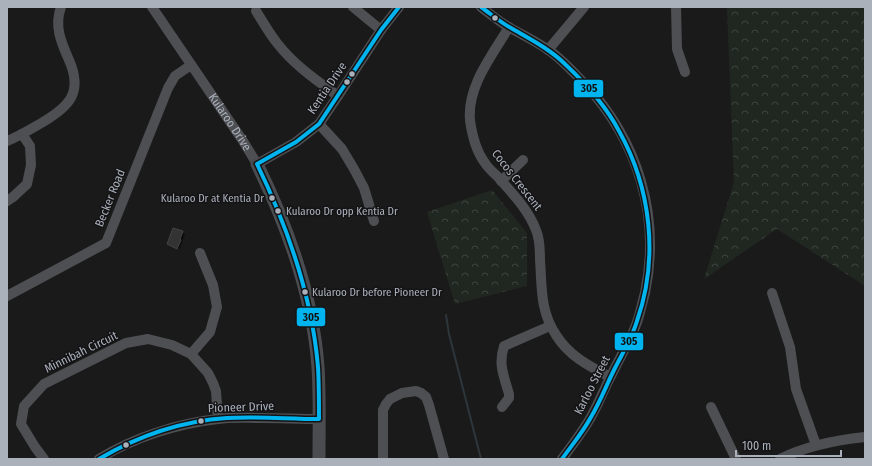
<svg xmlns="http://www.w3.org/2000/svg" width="872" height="466" viewBox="0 0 872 466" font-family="'Fira Sans Condensed',sans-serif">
<defs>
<pattern id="forest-crowns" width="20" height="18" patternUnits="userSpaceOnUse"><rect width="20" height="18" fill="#202720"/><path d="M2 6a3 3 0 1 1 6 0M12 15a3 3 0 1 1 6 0" fill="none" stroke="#3e443e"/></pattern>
</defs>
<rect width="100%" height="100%" fill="#1a1a1a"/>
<!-- forest -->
<path fill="url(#forest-crowns)" d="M727,7H865V286L777,229L704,279L734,182Z
M492,190L527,233V286L455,304L427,212Z"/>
<!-- shadow -->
<path fill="#0007" d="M173,229L185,234L180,249L168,244Z"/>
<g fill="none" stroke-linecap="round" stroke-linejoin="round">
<!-- stream -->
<path stroke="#2d363c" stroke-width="2" d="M446,315L449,334L481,459"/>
</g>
<!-- building -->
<path fill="#333334" stroke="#424346" d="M173,228L183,231L180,239L181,240L177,249L167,244Z"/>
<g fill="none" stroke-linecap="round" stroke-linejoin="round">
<!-- minor -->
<g stroke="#4e4f53" stroke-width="10">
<path id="s1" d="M152,7L243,141L257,164L296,142L319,124L338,96L381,30L399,7"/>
<path d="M353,7L381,30"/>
<path d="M481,7C490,14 500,22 510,28C523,35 535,41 547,49C561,58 573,72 585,84C638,141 661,216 645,293C642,303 640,315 636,325C629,343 619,359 611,376C603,391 597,408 588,422C580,435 571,447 562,459"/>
<path d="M676,7L677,49L685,72"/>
<path d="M256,11C263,22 269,33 277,43C294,65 316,80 338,96"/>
<path d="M509,27C492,56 467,86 470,120C472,135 476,151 485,163C488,168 493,172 497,176C512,193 528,209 536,230C540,239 540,250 540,260C542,287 540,311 556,335C569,356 589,366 610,377"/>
<path d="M548,50L584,7"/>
<path d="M319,124L342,149L354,169L364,188L374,221"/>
<path d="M7,141C20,136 31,129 43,122C70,106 83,92 69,60C61,42 54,26 61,7"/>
<path d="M501,181L523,160"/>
<path d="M7,201L13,197L27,184L31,165L30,146L22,134"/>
<path d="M772,293L790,347L796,389L816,445"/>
<path d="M7,296L106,243L168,88L175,76L191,65"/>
<path d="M191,354L210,332L217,307L213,285L200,253"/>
<path d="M502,407L509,398V394C504,376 498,365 504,346L550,326"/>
<path d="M711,407L736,459"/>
<path d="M44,459L35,447L21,424L24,406L44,384L126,343L148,339L172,345L191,354L208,373L213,383L216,391L218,419"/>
<path d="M99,459C132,438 179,423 218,419C232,417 246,418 261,418C280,418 300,419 319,419"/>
<path d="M383,459V410L386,404L390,399L402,393L416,391L421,393L426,397L429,405L444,459"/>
<path d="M780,459C806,446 836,440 865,437"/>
</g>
<!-- major -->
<path stroke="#4b4c4f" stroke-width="13" d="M257,164C288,227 313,296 318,367C320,398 319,428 319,459"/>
<!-- bus-1 casing -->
<g stroke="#141416" stroke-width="7">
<path id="bus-1" d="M481,7C491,14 500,22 511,28C530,39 550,49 566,65C586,84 606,106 619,131C651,188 659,258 637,321C632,338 622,354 614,370C606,386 600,402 591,417C583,432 572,445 562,459
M257,164C288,228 312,296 318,367C319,384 319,402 319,419
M257,164L296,142L319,124L381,30L399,7
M99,459C138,436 182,421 227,418C257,416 288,419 319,419"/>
</g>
<!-- bus-1 -->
<use href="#bus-1" stroke="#00b5ef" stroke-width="4"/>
</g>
<!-- markers -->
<g fill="#abb1bb" stroke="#141416" stroke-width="1.5">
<circle cx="495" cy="18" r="3.5"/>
<circle cx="352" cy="74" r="3.5"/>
<circle cx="347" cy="82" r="3.5"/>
<circle cx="272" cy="198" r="3.5"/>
<circle cx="278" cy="211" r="3.5"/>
<circle cx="305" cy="292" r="3.5"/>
<circle cx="201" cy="421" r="3.5"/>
<circle cx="126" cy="445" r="3.5"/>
</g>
<g text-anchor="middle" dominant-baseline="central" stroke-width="3" stroke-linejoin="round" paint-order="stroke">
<!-- bus labels -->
<g font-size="11" fill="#abb1bb" stroke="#141416" text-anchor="start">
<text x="264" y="198" text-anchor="end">Kularoo Dr at Kentia Dr</text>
<text x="286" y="211">Kularoo Dr opp Kentia Dr</text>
<text x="312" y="292">Kularoo Dr before Pioneer Dr</text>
</g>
<!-- street labels -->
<g font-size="12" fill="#abb1bb" stroke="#141416">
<text transform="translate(327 88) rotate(-56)">Kentia Drive</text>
<text stroke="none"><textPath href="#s1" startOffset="139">Kularoo Drive</textPath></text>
<text transform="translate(517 180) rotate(52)">Cocos Crescent</text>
<text transform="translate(110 198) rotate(-68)">Becker Road</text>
<text transform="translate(81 352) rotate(-26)">Minnibah Circuit</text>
<text transform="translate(592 385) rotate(-63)">Karloo Street</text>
<text transform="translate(241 407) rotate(-2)">Pioneer Drive</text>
</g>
</g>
<g stroke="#141416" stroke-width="1.5">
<rect x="573" y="79" width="31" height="19" rx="4" fill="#00b5ef"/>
<rect x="296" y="307" width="30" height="20" rx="4" fill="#00b5ef"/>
<rect x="614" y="332" width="30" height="19" rx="4" fill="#00b5ef"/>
</g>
<g font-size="11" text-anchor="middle" font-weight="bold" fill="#111">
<text x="589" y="92">305</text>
<text x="311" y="321">305</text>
<text x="629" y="345">305</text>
</g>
<!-- border -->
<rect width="872" height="466" fill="none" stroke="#abb1bb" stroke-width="16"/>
<!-- scale -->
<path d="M736 450v6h105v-6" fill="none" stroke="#abb1bb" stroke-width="2"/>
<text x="742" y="450" font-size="12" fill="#abb1bb" stroke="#141416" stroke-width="3" paint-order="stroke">100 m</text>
</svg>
